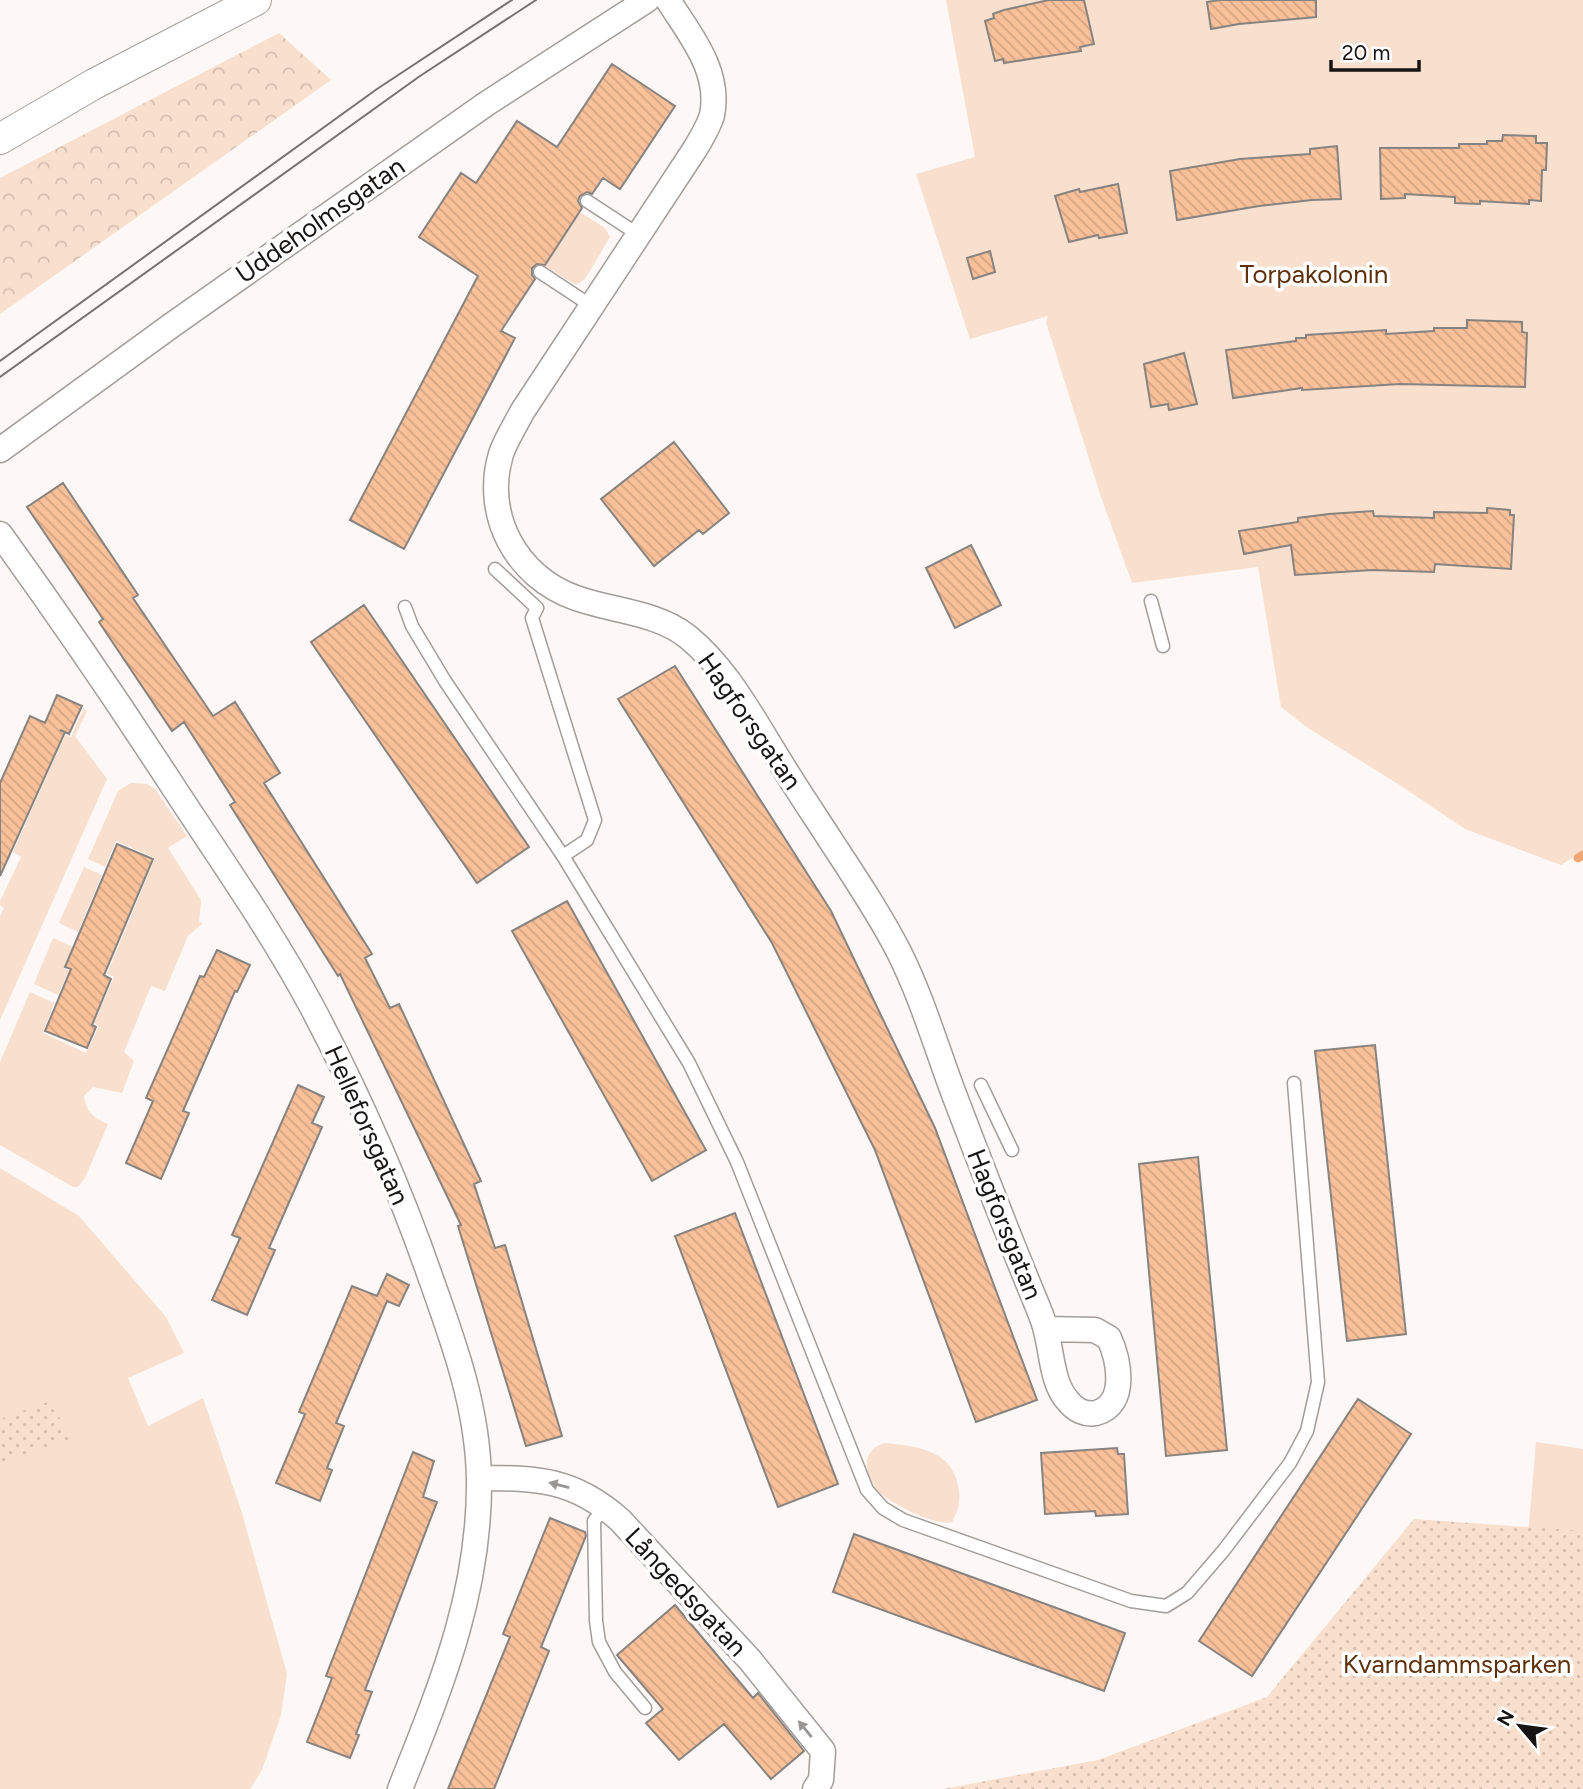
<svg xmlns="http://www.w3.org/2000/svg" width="1583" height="1789" font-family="Figtree,sans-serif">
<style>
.green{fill:#f8dfce}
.forest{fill:url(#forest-crowns)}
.park{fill:url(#park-dots)}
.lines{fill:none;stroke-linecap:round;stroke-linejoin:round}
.stream{stroke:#eea877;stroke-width:9}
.building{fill:url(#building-back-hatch);stroke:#878380;stroke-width:2}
.service-casing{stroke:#a29d9a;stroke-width:15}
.minor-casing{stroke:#a29d9a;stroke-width:27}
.tertiary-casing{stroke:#a29d9a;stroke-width:32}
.service{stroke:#fff;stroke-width:12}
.minor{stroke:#fff;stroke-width:24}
.tertiary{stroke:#fff;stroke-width:30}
.tram{stroke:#767271;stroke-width:2}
.oneway{fill:#979695}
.labels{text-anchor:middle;stroke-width:7;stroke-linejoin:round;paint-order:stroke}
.street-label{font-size:26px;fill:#171514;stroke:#fff}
.park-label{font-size:26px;fill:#5d300a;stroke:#fff}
</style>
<defs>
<pattern id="forest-crowns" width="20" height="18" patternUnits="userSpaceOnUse" patternTransform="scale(1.75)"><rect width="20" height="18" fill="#f8dfce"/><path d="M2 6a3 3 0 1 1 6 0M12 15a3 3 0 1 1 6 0" fill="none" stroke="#d4beb0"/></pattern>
<pattern id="park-dots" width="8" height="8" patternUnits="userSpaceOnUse" patternTransform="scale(1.75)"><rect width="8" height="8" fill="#f8dfce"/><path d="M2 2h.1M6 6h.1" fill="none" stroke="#d4beb0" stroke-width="1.8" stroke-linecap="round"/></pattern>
<pattern id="building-back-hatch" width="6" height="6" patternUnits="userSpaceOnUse" patternTransform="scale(1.75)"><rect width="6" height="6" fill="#f9c099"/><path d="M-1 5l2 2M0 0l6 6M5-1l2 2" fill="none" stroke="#d5a483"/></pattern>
</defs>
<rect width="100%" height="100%" fill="#fdf8f5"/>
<path class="green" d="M946,0H1583V851L1561,865L1465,829L1398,784L1308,728L1281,707L1258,567L1132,583L1100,494L1046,322L1048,316L970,339L916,174L975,157Z
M580,212L605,228L610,237L585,279L576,285L545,266Z
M84,708L87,711L75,736L107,779L0,1020V916L4,908L0,905V901L21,857L13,852L65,735L71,737Z
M131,783L147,784L155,789L187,836L168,848L201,900L199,922L203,923L188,936L165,991L151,986L124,1052L134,1061L122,1093L93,1087L84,1096C85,1111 95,1119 108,1124L85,1178L78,1187H73L0,1145V1062L30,992L54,1003L43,1033L86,1053L99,1026L94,1023L114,977L107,974L155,858L116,841L105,867L88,859L118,791Z
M84,867L102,875L78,932L59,923Z
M53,938L73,947L64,968L69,970L58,995L34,984Z
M0,1168L79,1216L166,1317L184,1353L128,1378L148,1426L203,1398L242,1513L287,1674L281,1715L262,1770L250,1789H0Z
M1536,1442L1583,1449V1622L1521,1617Z
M885,1443C916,1446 952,1450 958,1486C961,1500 959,1509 952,1522C937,1527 889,1503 878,1491C864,1474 860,1450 885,1443Z"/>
<path class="forest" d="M279,33L331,80L0,314V178Z"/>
<path class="park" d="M48,1402L75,1439L0,1464V1419Z
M1414,1519L1583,1531V1789H943L1098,1760L1267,1697Z"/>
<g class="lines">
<path class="stream" d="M1578,858L1583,855"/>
</g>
<path class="building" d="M1049,0H1084L1094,44L1080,47L1081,51L1004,63L1003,59L995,61L985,21L994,18L993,14L1004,10Z
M1219,0H1316V17L1239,24L1211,29L1207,2Z
M612,64L675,106L620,189L603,178L592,194L587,192L580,196L578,201L582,208L545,265L537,264L532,268V275L535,279L501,331L515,338L404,549L350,520L478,276L419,237L461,173L476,183L517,121L557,147Z
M1503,135L1536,136V143H1547L1546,170H1542L1541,201L1529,200V204L1480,201V204L1455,203V197L1405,194V198L1381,199L1380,148H1459V144H1487V141H1502Z
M1337,146L1341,199L1312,200L1259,206L1177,220L1170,171L1240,159L1310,154V149Z
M1118,184L1127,233L1099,238L1098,235L1069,242L1055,196L1079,189L1080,192Z
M990,251L995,272L973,279L967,258Z
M1467,320L1522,322V332L1527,333L1525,387L1400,384L1302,390V388L1233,398L1226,350L1296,341V338H1306V335L1386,330V334L1434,331V328H1467Z
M1184,353L1197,404L1169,410L1168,404L1151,407L1144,364Z
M674,442L729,513L703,534L699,530L654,566L601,499Z
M63,483L138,595L133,598L213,716L235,702L280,773L264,783L372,954L365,958L390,1008L399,1004L481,1181L474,1184L495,1248L505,1245L562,1436L526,1446L458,1226L461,1225L340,974L338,976L230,805L235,802L184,722L172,731L99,622L103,619L27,507Z
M1487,508L1510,510V515H1514L1511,569L1435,564L1434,572L1372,570L1295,575L1291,545L1244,554L1239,531L1298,522V518L1329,514L1373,511L1374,516L1434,518V512L1487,513Z
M971,545L1001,605L955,628L926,568Z
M364,605L529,847L477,883L311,642Z
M675,666L831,911L935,1128L1037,1400L976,1422L875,1150L772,943L618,699Z
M57,695L82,706L69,734L60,730L65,732L0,876V783L30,716L45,723Z
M117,844L153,859L104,975L111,979L92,1025L96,1027L87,1048L45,1031L71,969L65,967Z
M567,901L706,1150L652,1181L512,931Z
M217,950L250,965L237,992L235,991L183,1111L189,1113L161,1179L126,1163L153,1101L146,1098L200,976L204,977Z
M1375,1045L1406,1334L1347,1341L1315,1051Z
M298,1085L324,1097L312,1123L322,1127L269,1248L275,1250L247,1315L212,1300L240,1238L232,1235Z
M1198,1157L1227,1450L1166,1456L1139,1164Z
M735,1213L838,1484L778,1507L675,1236Z
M387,1274L409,1285L399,1306L387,1301L336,1423L344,1426L327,1468L332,1470L320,1501L276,1483L305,1414L299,1412L352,1286L377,1296Z
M1358,1399L1411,1434L1252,1676L1199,1641Z
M1117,1448L1118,1454H1124L1128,1514L1096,1516L1095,1511L1045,1514L1041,1453Z
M413,1452L434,1461L423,1497L437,1502L365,1690L372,1692L356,1734L359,1735L350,1758L307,1742L332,1678L326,1676Z
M550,1518L585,1532L586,1536L541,1647L549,1651L494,1789H448L510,1637L503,1634Z
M854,1534L1125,1633L1104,1691L833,1592Z
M675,1605L753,1698L758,1693L804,1751L771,1779L724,1724L679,1760L646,1723L663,1709L617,1655Z"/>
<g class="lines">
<defs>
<path id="service" d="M587,201L639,235
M540,272L593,307
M1151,601L1163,646
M405,607L412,626L445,681L563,856L587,840L595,820L532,618L537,608L495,569
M563,856L689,1063L737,1162L867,1490L883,1508L903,1520L1131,1601L1166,1606L1187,1593L1224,1550L1290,1463L1307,1431L1318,1382L1294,1083
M981,1085L1012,1150
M605,1507L594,1521L596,1621L599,1642L615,1672L645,1708"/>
<path id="minor" d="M668,0C690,35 721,71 712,115C709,126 701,139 695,149L522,412C515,426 506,439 501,454C483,515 516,577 576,598C612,611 657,612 688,637C728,670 752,717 779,760C796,788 815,816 833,844C856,879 880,915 899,952C921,996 935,1043 952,1089C979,1160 1006,1230 1035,1300C1039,1310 1044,1321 1046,1331C1052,1353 1052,1384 1068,1401C1075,1410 1085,1415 1096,1413C1128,1405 1119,1360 1109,1338L1095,1330L1046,1329
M0,450L172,325L486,104L647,0
M0,534C60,617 118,702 174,788C221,860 272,932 312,1007C358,1094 398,1184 430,1276C454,1343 478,1408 479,1480C480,1593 441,1686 400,1789
M479,1478C538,1478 574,1479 620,1520L750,1660L823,1751L821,1780L815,1789"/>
<path id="tertiary" d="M0,139L94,84L256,0"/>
</defs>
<use href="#service" class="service-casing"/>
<use href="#minor" class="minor-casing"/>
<use href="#tertiary" class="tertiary-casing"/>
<use href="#service" class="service"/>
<use href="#minor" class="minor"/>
<use href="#tertiary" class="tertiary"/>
<path class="tram" d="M0,361L377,89L512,0
M0,377L420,76L536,0"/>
</g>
<defs><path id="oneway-solid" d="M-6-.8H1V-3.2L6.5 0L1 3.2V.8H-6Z" transform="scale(1.75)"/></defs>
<g class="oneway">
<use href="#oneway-solid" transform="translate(559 1485) rotate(-166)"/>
<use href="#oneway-solid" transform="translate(805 1729) rotate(-129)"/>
</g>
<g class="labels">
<g class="street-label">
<text transform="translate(320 220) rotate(-35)" y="9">Uddeholmsgatan</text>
<text transform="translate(750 721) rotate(55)" y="9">Hagforsgatan</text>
<text transform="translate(367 1125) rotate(66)" y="9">Helleforsgatan</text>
<text transform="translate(1005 1224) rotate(68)" y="9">Hagforsgatan</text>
<text transform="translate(686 1592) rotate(47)" y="9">Långedsgatan</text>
</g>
<g class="park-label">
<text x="1314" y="283">Torpakolonin</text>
<text x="1457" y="1673">Kvarndammsparken</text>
</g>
</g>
<g transform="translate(1520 1726) rotate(299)" stroke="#ffffff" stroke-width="5" paint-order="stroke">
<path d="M0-5L12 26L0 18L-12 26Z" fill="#171514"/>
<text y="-10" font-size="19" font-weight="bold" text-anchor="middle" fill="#171514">N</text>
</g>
<path d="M1331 60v10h88v-10" fill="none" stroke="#171514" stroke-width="3.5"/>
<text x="1342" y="60" font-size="21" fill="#171514" stroke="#ffffff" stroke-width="5" paint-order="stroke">20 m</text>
</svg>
